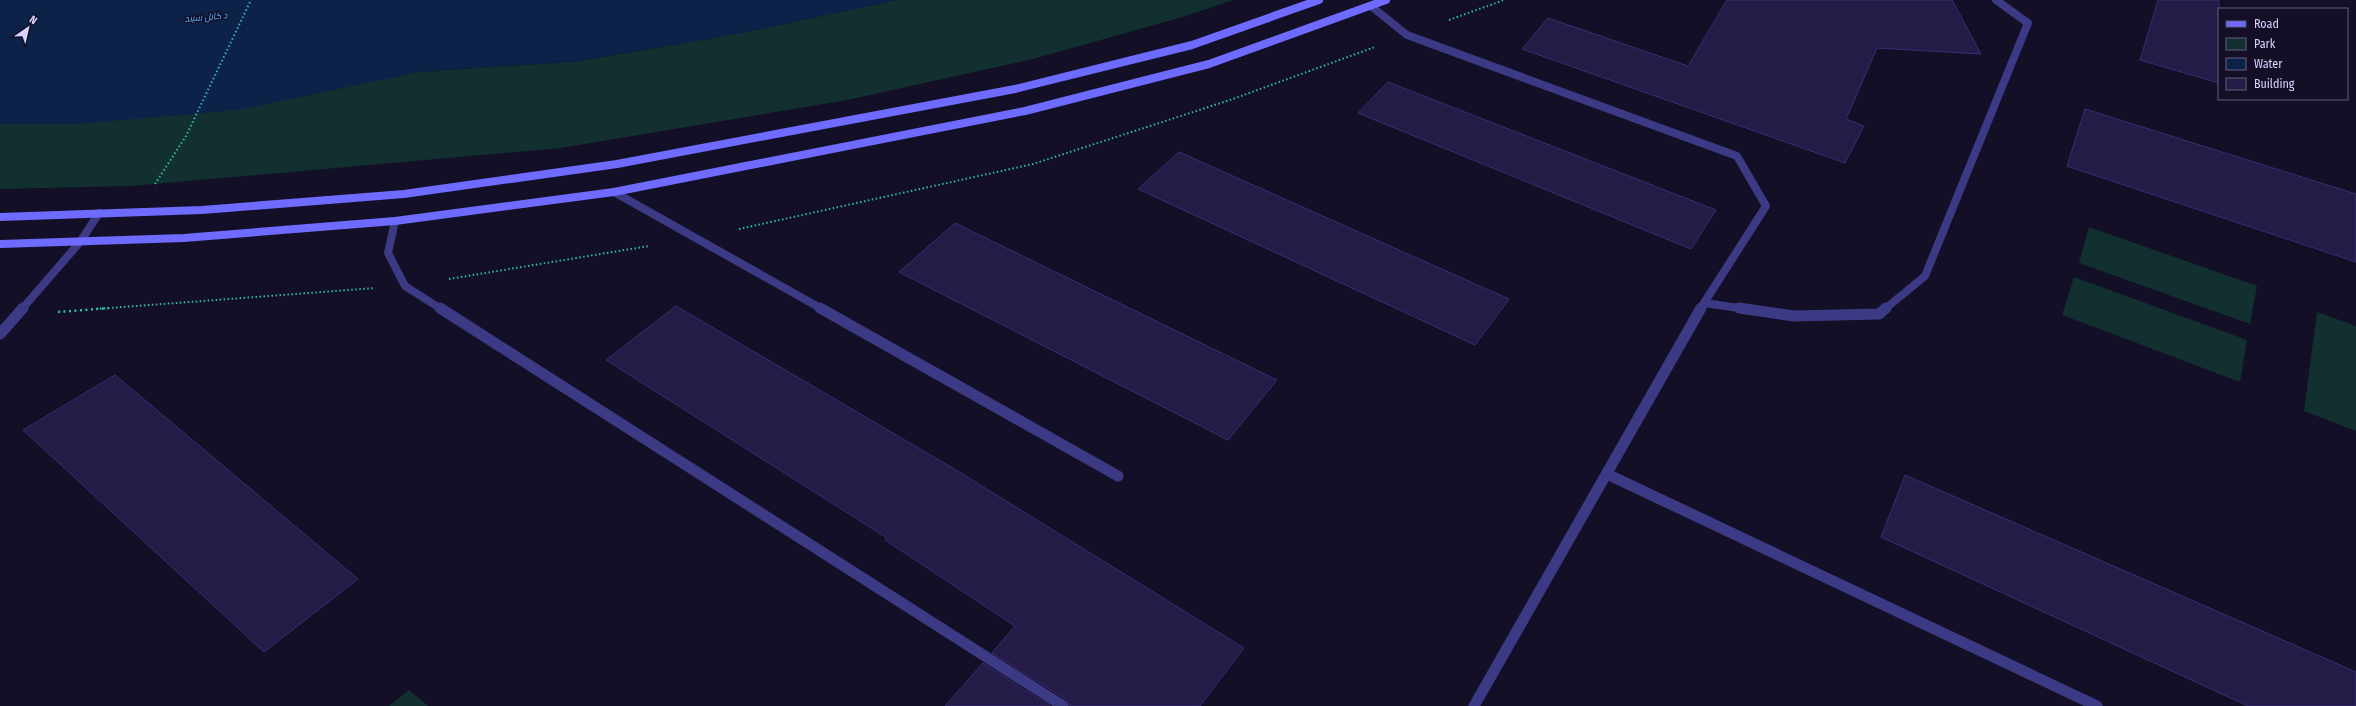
<svg xmlns="http://www.w3.org/2000/svg" width="2356" height="706" font-family="'Fira Sans Condensed',Cairo,sans-serif">
<style>
.green{fill:#12302f}
.water{fill:#0c2248}
.building{fill:#241b47;stroke:#3b2d73}
.lines{fill:none;stroke-linecap:round;stroke-linejoin:round}
.path-far1{stroke:#2fb8b0;stroke-width:2;stroke-dasharray:1.5 2.5;stroke-linecap:butt}
.path{stroke:#2fb8b0;stroke-width:2.5;stroke-dasharray:2 3.5;stroke-linecap:butt}
.lane-far1{stroke:#3d3a85;stroke-width:8}
.lane{stroke:#3d3a85;stroke-width:11}
.street-far1{stroke:#3d3a85;stroke-width:8}
.street{stroke:#3d3a85;stroke-width:11}
.secondary{stroke:#6f6bff;stroke-width:8}
.labels{text-anchor:middle;stroke-width:3;stroke-linejoin:round;paint-order:stroke}
.far-water-label{font-size:9px;font-style:italic;fill:#62b6ff;stroke:#130f26}
</style>
<rect width="100%" height="100%" fill="#130f26"/>
<path class="green" d="M897,0H1233L1186,16L1033,59L847,100L561,148L131,186L0,189V124H76L420,72L579,61L741,33Z
M2089,227L2257,286L2250,324L2079,263Z
M2074,277L2247,340L2240,382L2062,315Z
M2317,312L2356,326V431L2304,411Z
M409,690L428,706H389Z"/>
<path class="water" d="M0,0H897L741,33L579,61L420,72L237,110L76,124H0Z"/>
<path class="building" d="M1727,0H1952L1981,54L1877,48L1846,119L1864,126L1845,163L1522,49L1548,18L1688,66Z
M2158,0H2219V83L2140,60Z
M1388,82L1716,210L1691,249L1358,113Z
M2085,109L2356,194V262L2067,166Z
M1179,152L1509,299L1475,345L1138,189Z
M955,223L1277,380L1228,440L899,272Z
M676,306L956,470L1244,648L1200,706H1070L1067,700L992,653L1015,626L885,540L887,538L606,360Z
M115,375L358,579L264,652L23,430Z
M1905,475L2356,672V706H2248L1881,537Z
M983,663L1050,706H945Z"/>
<g class="lines">
<path class="path-far1" d="M1449,20L1504,0
M155,184L186,136L251,0
M739,229L1033,164L1233,99L1375,47
M449,279L649,246
M96,309L375,288"/>
<path class="path" d="M58,312L109,308"/>
<path class="lane-far1" d="M1371,6L1407,35L1737,156L1766,206L1704,303
M395,221L388,253L405,286L441,309"/>
<path class="lane" d="M440,308L1063,706
M1607,474L2097,706"/>
<path class="street-far1" d="M614,192L822,309
M22,309L80,242L99,213
M1701,309L1704,303L1746,309
M1885,309L1925,276L2028,23L1996,0"/>
<path class="street" d="M820,308L1118,476
M1739,308L1794,316L1879,314L1886,308
M0,334L23,308
M1474,706L1701,308"/>
<path class="secondary" d="M0,217L202,210L404,194L617,164L1015,89L1192,45L1319,0
M0,244L184,238L395,221L614,192L1025,111L1209,64L1386,0"/>
</g>
<g class="labels">
<g class="far-water-label">
<text transform="translate(206 17) rotate(-5)" y="3">د کابل سيند</text>
</g>
</g>
<rect x="2218" y="8" width="130" height="92" fill="#130f26" stroke="#625e7d"/>
<rect x="2226" y="21" width="20" height="6" fill="#6f6bff" stroke="#625e7d"/>
<text x="2254" y="28" font-size="12" fill="#d9d4ff">Road</text>
<rect x="2226" y="38" width="20" height="12" fill="#12302f" stroke="#625e7d"/>
<text x="2254" y="48" font-size="12" fill="#d9d4ff">Park</text>
<rect x="2226" y="58" width="20" height="12" fill="#0c2248" stroke="#625e7d"/>
<text x="2254" y="68" font-size="12" fill="#d9d4ff">Water</text>
<rect x="2226" y="78" width="20" height="12" fill="#241b47" stroke="#625e7d"/>
<text x="2254" y="88" font-size="12" fill="#d9d4ff">Building</text>
<g transform="translate(28 28) rotate(34)" stroke="#130f26" stroke-width="3" paint-order="stroke">
<path d="M0-3L7 15L0 10L-7 15Z" fill="#d9d4ff"/>
<text y="-6" font-size="11" font-weight="bold" text-anchor="middle" fill="#d9d4ff">N</text>
</g>
</svg>
